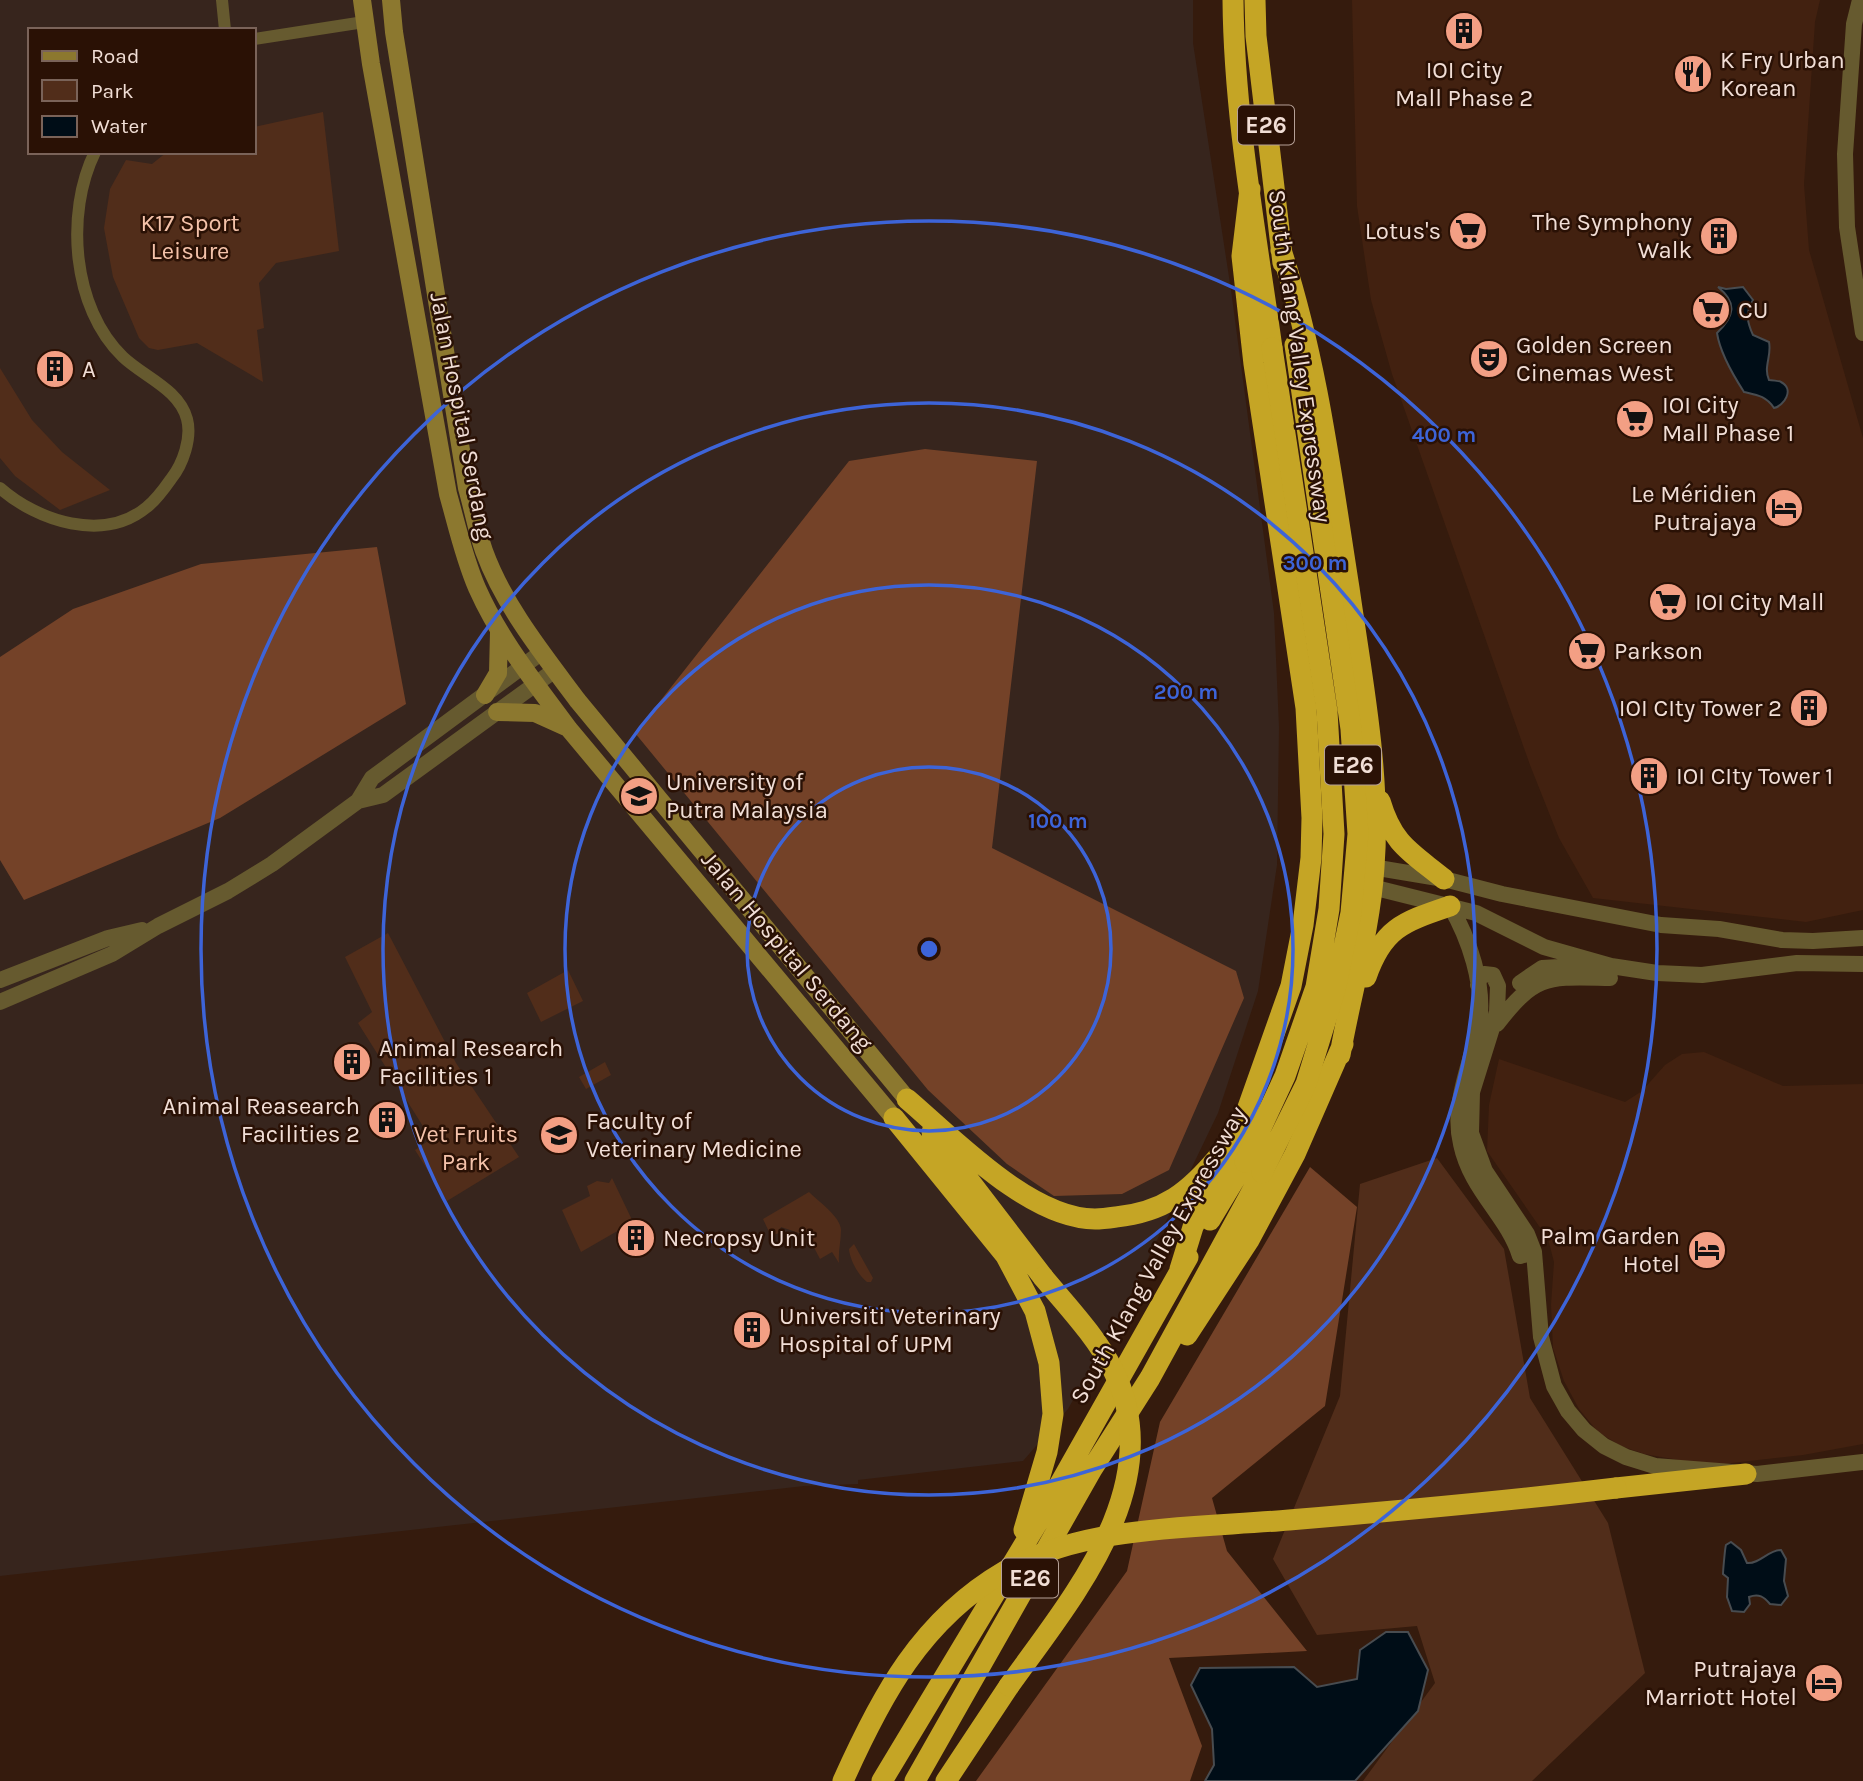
<svg xmlns="http://www.w3.org/2000/svg" width="1863" height="1781" font-family="Karla,sans-serif">
<style>
.built{fill:#422110}
.education{fill:#37251d;fill-rule:evenodd}
.green{fill:#512d1a}
.forest{fill:#744228}
.water{fill:#000d17;stroke:#484c50;stroke-width:2}
.lines{fill:none;stroke-linecap:round;stroke-linejoin:round}
.minor{stroke:#665a2f;stroke-width:12}
.tertiary{stroke:#665a2f;stroke-width:16}
.secondary{stroke:#8c782f;stroke-width:18}
.motorway{stroke:#c5a525;stroke-width:21}
.motorway-bridge{stroke:#c5a525;stroke-width:21}
.ring{fill:none;stroke:#3d64d8;stroke-width:3.5}
.labels{text-anchor:middle;stroke-width:5;stroke-linejoin:round;paint-order:stroke}
.shield{fill:#2a1105;stroke:#b5a097;stroke-width:2}
.shield-label{font-size:23px;font-weight:bold;fill:#f1ded6}
.poi-label{font-size:24px;fill:#f1ded6;stroke:#2a1105;text-anchor:start}
.park-label{font-size:24px;fill:#f4c2aa;stroke:#2a1105}
.street-label{font-size:24px;fill:#f1ded6;stroke:#2a1105}
.centre{fill:#3d64d8;stroke:#2a1105;stroke-width:3.5}
.ring-label{font-size:21px;text-anchor:middle;font-weight:bold;fill:#3d64d8;stroke:#2a1105;stroke-width:5;stroke-linejoin:round;paint-order:stroke}
</style>
<rect width="100%" height="100%" fill="#351b0d"/>
<path class="built" d="M1352,0H1820L1815,22L1804,184L1809,250L1863,438V910L1806,922L1593,898L1559,838L1530,765L1392,374L1371,300L1357,206Z
M1704,1052L1783,1086L1863,1084V1444L1803,1455L1723,1464L1690,1462L1644,1454L1621,1446L1598,1432L1579,1409L1564,1381L1553,1348L1551,1305L1554,1262L1548,1239L1487,1151L1489,1105L1499,1059L1625,1102L1642,1091L1665,1065L1682,1054Z"/>
<path class="education" d="M0,0H1193V43L1231,290L1274,613L1279,727L1277,865L1258,991L1218,1113L1121,1315L1068,1409L1023,1461L858,1480V1484L804,1486L0,1576ZM30,30H254V152H30Z"/>
<path class="green" d="M323,112L339,251L276,263L259,283L264,328L257,330L263,382L197,343L158,350L149,348L139,338L113,277L104,228L110,189L126,160L152,164L167,152H254V127Z
M0,368L32,420L62,452L110,490L60,510L15,476L0,458Z
M388,933L456,1063L519,1157L447,1201L415,1150L431,1139L358,1023L372,1012L345,957Z
M568,970L583,1001L541,1022L527,993Z
M605,1062L611,1075L586,1089L579,1077Z
M1437,1158L1504,1249L1530,1398L1608,1523L1645,1673L1532,1781H1363L1435,1683L1417,1626L1317,1635L1273,1559L1340,1396L1360,1184Z
M612,1178L633,1222L581,1252L562,1210L590,1196L587,1186L597,1181L609,1183Z
M809,1192C818,1201 841,1217 841,1230C841,1241 838,1252 839,1263L832,1252L820,1259L808,1236L781,1227L779,1233L771,1236L763,1219Z
M854,1244L873,1278L871,1282H867C858,1275 850,1260 849,1249Z"/>
<path class="forest" d="M925,449L1037,461L992,848L1236,971L1244,998L1169,1170L1122,1194L1054,1196L1007,1164L928,1090L635,733L849,461Z
M377,547L406,704L220,818L24,900L0,860V657L73,609L201,564Z
M1310,1167L1357,1207L1325,1406L1212,1498L1227,1551L1307,1651L1169,1658L1202,1746L1190,1781H976L1127,1571L1160,1422Z"/>
<path class="water" d="M1718,287L1726,289L1743,287L1753,300C1745,313 1747,322 1753,335L1769,342C1772,356 1763,367 1769,380C1770,380 1780,381 1781,382C1795,389 1784,406 1774,408C1766,396 1757,395 1744,392C1733,375 1720,353 1717,333C1734,317 1738,303 1718,287Z
M1731,1542L1741,1550L1747,1563C1760,1564 1768,1550 1781,1550L1786,1559L1784,1581L1788,1596L1781,1605L1770,1604C1764,1597 1759,1593 1749,1597L1750,1604L1744,1612L1732,1611L1727,1597L1728,1578L1723,1574C1723,1572 1725,1547 1726,1545Z
M1386,1632H1408L1428,1670L1418,1711L1355,1781H1205L1214,1765L1212,1729L1191,1685L1200,1668L1294,1667L1317,1687L1357,1679L1360,1650Z"/>
<g class="lines">
<path class="minor" d="M222,0L225,30
M254,39L364,22
M0,488C37,521 104,543 147,507C156,500 164,489 171,479C183,464 192,438 187,419C179,389 144,377 123,357C72,308 65,213 95,152"/>
<path class="tertiary" d="M1860,0L1854,24L1845,154L1847,227L1863,333
M358,801L372,778L542,652
M1366,866L1444,879L1502,894L1661,925L1719,929L1782,940L1813,941L1863,938
M1364,885L1476,913L1544,947L1611,966L1657,973L1702,975L1797,963L1863,964
M1450,906C1469,938 1485,985 1479,1023C1472,1064 1451,1102 1461,1144C1471,1191 1507,1215 1520,1256L1534,1252
M0,980L108,938L142,930
M1520,983L1542,968L1594,965
M1478,985L1480,977L1484,974L1493,975L1498,986L1497,1012L1472,1092L1471,1133L1485,1171L1527,1234L1534,1252L1541,1337L1554,1386L1568,1411L1584,1430L1604,1446L1626,1457L1655,1466L1757,1474L1863,1462
M0,1002L112,954L158,926L228,891L272,864L358,801L383,795L555,670
M1497,1024C1536,973 1548,977 1610,978"/>
<path class="secondary" d="M362,0L371,64L448,494C457,526 464,558 477,588C500,640 536,684 569,729L894,1118
M391,0L394,32L467,488C473,509 477,531 484,551C504,606 543,654 578,701L907,1099
M485,695L498,673L499,632
M497,712L535,713L566,727"/>
<path class="motorway" d="M1233,0C1234,116 1256,233 1272,348
M1255,0L1256,36L1283,263
M1281,250C1317,360 1331,474 1349,588C1362,680 1381,774 1374,867C1370,930 1351,992 1340,1055
M1380,801C1393,845 1411,852 1444,879
M1366,977C1383,928 1403,922 1450,906
M907,1099C954,1139 1030,1219 1095,1219C1102,1219 1109,1218 1116,1217C1164,1212 1189,1192 1219,1156
M894,1118L1006,1256L1035,1311L1049,1363L1053,1414L1047,1452L1024,1530
M932,1132L1043,1277
M1210,1220L1245,1162
M1180,1269L1193,1227L1240,1130L1291,986L1303,925L1311,858L1312,818L1306,708L1254,364L1242,256L1250,189
M1187,1335L1249,1240L1295,1154L1343,1044
M1616,1488L1746,1474
M882,1781L1048,1505L1188,1257
M915,1781L1092,1469L1150,1378L1262,1173
M946,1781L1009,1686"/>
<path class="motorway-bridge" d="M1245,1162L1285,1076L1316,987L1329,909L1334,834L1327,711L1272,348
M1262,1173L1306,1084L1335,990L1351,913L1358,834L1351,729L1295,345
M1009,1686C1071,1599 1171,1484 1113,1370C1096,1336 1067,1306 1043,1277
M843,1781C881,1696 921,1620 1005,1571C1085,1524 1199,1528 1289,1520C1398,1511 1507,1501 1616,1488"/>
</g>
<g class="ring">
<circle cx="929" cy="949" r="182"/>
<circle cx="929" cy="949" r="364"/>
<circle cx="929" cy="949" r="546"/>
<circle cx="929" cy="949" r="728"/>
</g>
<defs>
<symbol id="building-disc" viewBox="-11 -11 22 22"><circle r="9.5" fill="#f39f84" stroke="#2a1105"/><path d="M-4-6H4V6H1V3H-1V6H-4ZM-2.5-4.3h1.7v1.8h-1.7ZM.8-4.3h1.7v1.8H.8ZM-2.5-1h1.7V.8h-1.7ZM.8-1h1.7V.8H.8Z" fill="#111"/></symbol>
<symbol id="restaurant-disc" viewBox="-11 -11 22 22"><circle r="9.5" fill="#f39f84" stroke="#2a1105"/><path d="M-5-6h1v4h1v-4h1v4h1v-4h1v5L-1.5 .5V6h-2V.5L-5-1ZM5-6V6H3V1.5H1.5Q1.5-4 5-6Z" fill="#111"/></symbol>
<symbol id="supermarket-disc" viewBox="-11 -11 22 22"><circle r="9.5" fill="#f39f84" stroke="#2a1105"/><path d="M-6-5.5h2.5l.6 2H6L4.5 2H-2.5L-4.4-4H-6ZM-1.5 3.2a1.3 1.3 0 1 0 .1 0ZM3 3.2a1.3 1.3 0 1 0 .1 0Z" fill="#111"/></symbol>
<symbol id="theatre-disc" viewBox="-11 -11 22 22"><circle r="9.5" fill="#f39f84" stroke="#2a1105"/><path d="M-5-5.5Q0-4 5-5.5V0Q5 5 0 6Q-5 5-5 0ZM-3.3-2.5H-1v1.5H-3.3ZM1-2.5H3.3v1.5H1ZM-2.8 1Q0 5.5 2.8 1Z" fill="#111"/></symbol>
<symbol id="hotel-disc" viewBox="-11 -11 22 22"><circle r="9.5" fill="#f39f84" stroke="#2a1105"/><path d="M-6-4.5h1.5V1H6V5H4.5V3h-9V5H-6ZM-4 0a1.8 1.8 0 1 1 3.6 0ZM.5 0V-2.5h3Q6-2.5 6 0Z" fill="#111"/></symbol>
<symbol id="university-disc" viewBox="-11 -11 22 22"><circle r="9.5" fill="#f39f84" stroke="#2a1105"/><path d="M0-5L7-2L0 1L-7-2ZM-4 1L0 2.5L4 1V4Q0 6-4 4Z" fill="#111"/></symbol>
</defs>
<g fill-rule="evenodd">
<use href="#building-disc" x="1442" y="9" width="44" height="44"/>
<use href="#restaurant-disc" x="1671" y="52" width="44" height="44"/>
<use href="#supermarket-disc" x="1446" y="209" width="44" height="44"/>
<use href="#building-disc" x="1697" y="214" width="44" height="44"/>
<use href="#supermarket-disc" x="1689" y="288" width="44" height="44"/>
<use href="#theatre-disc" x="1467" y="337" width="44" height="44"/>
<use href="#building-disc" x="33" y="347" width="44" height="44"/>
<use href="#supermarket-disc" x="1613" y="397" width="44" height="44"/>
<use href="#hotel-disc" x="1762" y="486" width="44" height="44"/>
<use href="#supermarket-disc" x="1646" y="580" width="44" height="44"/>
<use href="#supermarket-disc" x="1565" y="629" width="44" height="44"/>
<use href="#building-disc" x="1787" y="686" width="44" height="44"/>
<use href="#building-disc" x="1627" y="754" width="44" height="44"/>
<use href="#university-disc" x="617" y="774" width="44" height="44"/>
<use href="#building-disc" x="330" y="1040" width="44" height="44"/>
<use href="#building-disc" x="365" y="1098" width="44" height="44"/>
<use href="#university-disc" x="537" y="1113" width="44" height="44"/>
<use href="#building-disc" x="614" y="1216" width="44" height="44"/>
<use href="#hotel-disc" x="1685" y="1228" width="44" height="44"/>
<use href="#building-disc" x="730" y="1308" width="44" height="44"/>
<use href="#hotel-disc" x="1802" y="1661" width="44" height="44"/>
</g>
<g class="labels">
<g class="shield">
<rect x="1238" y="105.5" width="56" height="39" rx="5"/>
<rect x="1325" y="745.5" width="56" height="39" rx="5"/>
<rect x="1002" y="1558.5" width="56" height="39" rx="5"/>
</g>
<g class="shield-label">
<text x="1266" y="133">E26</text>
<text x="1353" y="773">E26</text>
<text x="1030" y="1586">E26</text>
</g>
<g class="poi-label">
<text x="1720" y="68">K Fry Urban<tspan x="1720" dy="28">Korean</tspan></text>
<text x="1464" y="78" text-anchor="middle">IOI City<tspan x="1464" dy="28">Mall Phase 2</tspan></text>
<text x="1692" y="230" text-anchor="end">The Symphony<tspan x="1692" dy="28">Walk</tspan></text>
<text x="1441" y="239" text-anchor="end">Lotus's</text>
<text x="1738" y="318">CU</text>
<text x="1516" y="353">Golden Screen<tspan x="1516" dy="28">Cinemas West</tspan></text>
<text x="82" y="377">A</text>
<text x="1662" y="413">IOI City<tspan x="1662" dy="28">Mall Phase 1</tspan></text>
<text x="1757" y="502" text-anchor="end">Le Méridien<tspan x="1757" dy="28">Putrajaya</tspan></text>
<text x="1695" y="610">IOI City Mall</text>
<text x="1614" y="659">Parkson</text>
<text x="1782" y="716" text-anchor="end">IOI CIty Tower 2</text>
<text x="1676" y="784">IOI CIty Tower 1</text>
<text x="666" y="790">University of<tspan x="666" dy="28">Putra Malaysia</tspan></text>
<text x="379" y="1056">Animal Research<tspan x="379" dy="28">Facilities 1</tspan></text>
<text x="360" y="1114" text-anchor="end">Animal Reasearch<tspan x="360" dy="28">Facilities 2</tspan></text>
<text x="586" y="1129">Faculty of<tspan x="586" dy="28">Veterinary Medicine</tspan></text>
<text x="1680" y="1244" text-anchor="end">Palm Garden<tspan x="1680" dy="28">Hotel</tspan></text>
<text x="663" y="1246">Necropsy Unit</text>
<text x="779" y="1324">Universiti Veterinary<tspan x="779" dy="28">Hospital of UPM</tspan></text>
<text x="1797" y="1677" text-anchor="end">Putrajaya<tspan x="1797" dy="28">Marriott Hotel</tspan></text>
</g>
<g class="park-label">
<text x="190" y="231">K17 Sport<tspan x="190" dy="28">Leisure</tspan></text>
<text x="466" y="1142">Vet Fruits<tspan x="466" dy="28">Park</tspan></text>
</g>
<g class="street-label">
<text transform="translate(1300 356) rotate(82)" y="8">South Klang Valley Expressway</text>
<text transform="translate(462 416) rotate(79)" y="8">Jalan Hospital Serdang</text>
<text transform="translate(787 951) rotate(50)" y="8">Jalan Hospital Serdang</text>
<text transform="translate(1158 1255) rotate(-61)" y="8">South Klang Valley Expressway</text>
</g>
</g>
<circle cx="929" cy="949" r="10" class="centre"/>
<g class="ring-label">
<text x="1444" y="442">400 m</text>
<text x="1315" y="570">300 m</text>
<text x="1186" y="699">200 m</text>
<text x="1058" y="828">100 m</text>
</g>
<rect x="28" y="28" width="228" height="126" fill="#2a1105" stroke="#7a6359" stroke-width="2"/>
<rect x="42" y="51" width="35" height="10" fill="#8c782f" stroke="#7a6359" stroke-width="2"/>
<text x="91" y="63" font-size="21" fill="#f1ded6">Road</text>
<rect x="42" y="80" width="35" height="21" fill="#512d1a" stroke="#7a6359" stroke-width="2"/>
<text x="91" y="98" font-size="21" fill="#f1ded6">Park</text>
<rect x="42" y="116" width="35" height="21" fill="#000d17" stroke="#7a6359" stroke-width="2"/>
<text x="91" y="133" font-size="21" fill="#f1ded6">Water</text>
</svg>
